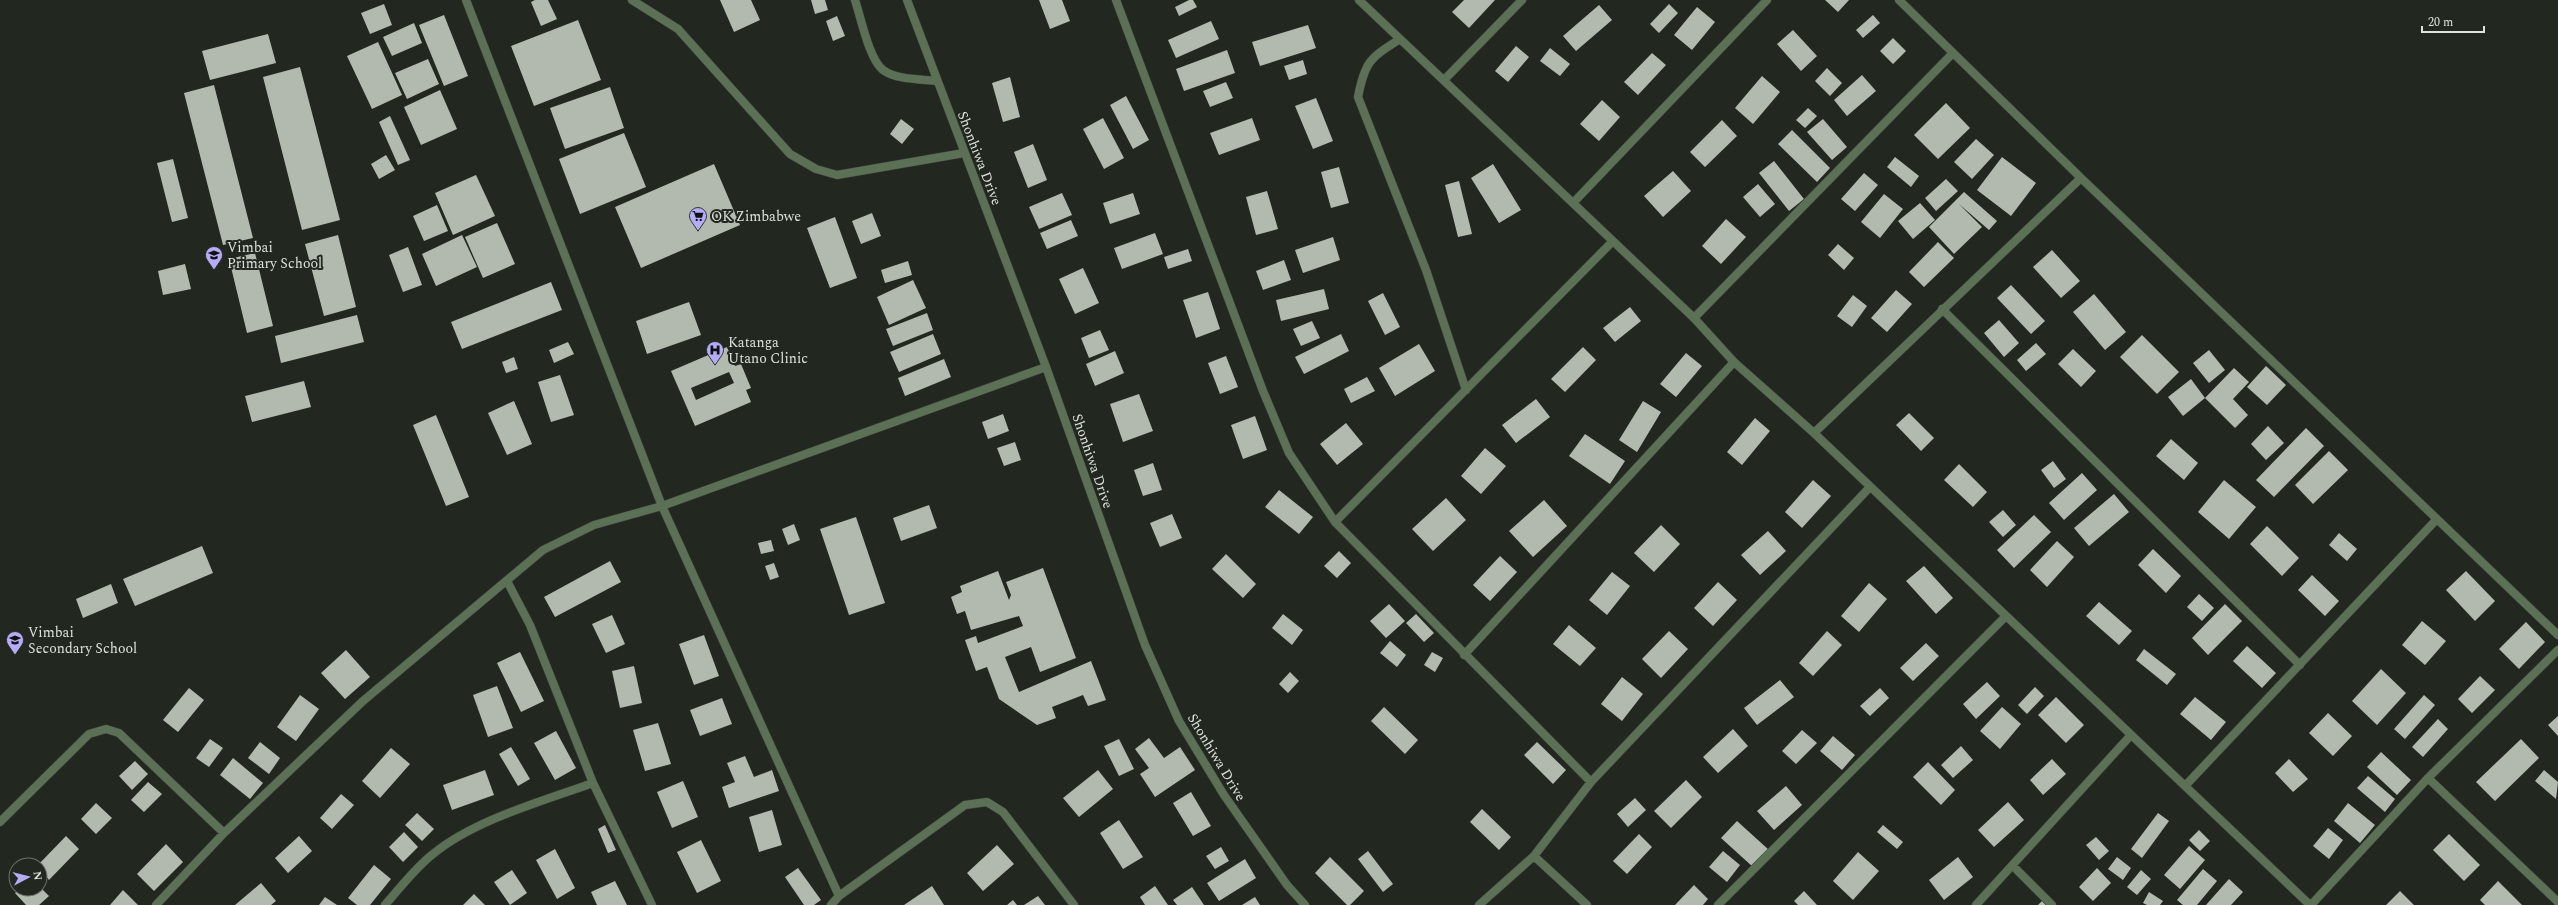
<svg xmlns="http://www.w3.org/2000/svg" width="2558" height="905" font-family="Spectral,serif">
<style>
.building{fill:#b2bab0;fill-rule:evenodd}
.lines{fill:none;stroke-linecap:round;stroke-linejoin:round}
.service-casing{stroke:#40463e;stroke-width:9}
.minor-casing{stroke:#40463e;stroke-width:9}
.tertiary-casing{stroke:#40463e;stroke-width:9}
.service{stroke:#5c7056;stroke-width:8}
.minor{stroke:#5c7056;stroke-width:8}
.tertiary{stroke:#5c7056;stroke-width:8}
.labels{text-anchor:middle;stroke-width:4;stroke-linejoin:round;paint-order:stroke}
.street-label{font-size:14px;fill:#dee2dd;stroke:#222820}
.poi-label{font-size:14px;fill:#dee2dd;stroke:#222820;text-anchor:start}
</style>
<rect width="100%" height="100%" fill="#222820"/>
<path class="building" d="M535,0H548L557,19L541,26L531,2Z
M720,0H751L760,20L734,32Z
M811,0H825L828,10L815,14Z
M1039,0H1062L1070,21L1050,29Z
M1189,0H1193L1197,7L1179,16L1175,7Z
M1464,0H1495L1469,28L1452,12Z
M1825,0H1849L1838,12Z
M384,4L392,25L370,34L361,13Z
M1669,4L1678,13L1659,33L1650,24Z
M1599,5L1612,20L1576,51L1563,36Z
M1697,7L1715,22L1692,50L1674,35Z
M444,15L468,76L444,86L419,25Z
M1873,15L1880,23L1863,38L1856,30Z
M837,16L845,36L833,41L826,21Z
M578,20L601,80L534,106L511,46Z
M1211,21L1219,39L1176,58L1168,40Z
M414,23L422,43L392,56L383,37Z
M1308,25L1316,48L1260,66L1252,42Z
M1793,30L1817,56L1801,71L1777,44Z
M268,34L276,63L210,80L202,51Z
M1893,38L1906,51L1893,64L1880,51Z
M378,42L402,95L372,109L347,56Z
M1516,46L1529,57L1508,82L1495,71Z
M1550,48L1570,64L1560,76L1540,61Z
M1227,50L1235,73L1184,91L1176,69Z
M1652,53L1666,65L1638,95L1624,82Z
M428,59L439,84L407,99L395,73Z
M1303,60L1307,74L1289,80L1284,66Z
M300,67L340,220L302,230L263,77Z
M1827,68L1842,83L1830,96L1815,81Z
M1862,75L1876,91L1847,116L1834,100Z
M1762,76L1780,92L1753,124L1735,108Z
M1010,77L1020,117L1003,122L992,83Z
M1226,82L1233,98L1210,107L1203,91Z
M214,85L253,238L223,245L184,93Z
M610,87L624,128L565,149L550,108Z
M440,90L457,129L421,145L404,107Z
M1126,96L1149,140L1133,149L1110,105Z
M1316,98L1333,141L1313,149L1295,106Z
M1602,100L1620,117L1599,141L1580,124Z
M1946,103L1970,128L1938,159L1914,135Z
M1808,108L1817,116L1805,128L1796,120Z
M390,116L410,160L398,165L379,122Z
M1103,118L1124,158L1104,169L1083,129Z
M1252,118L1260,140L1219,155L1210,133Z
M901,119L914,129L902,144L890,134Z
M1823,119L1847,147L1832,160L1807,132Z
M1722,120L1737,136L1705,167L1690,152Z
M1792,130L1830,168L1817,182L1778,144Z
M624,133L646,187L580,214L559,159Z
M1976,139L1994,155L1972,179L1954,162Z
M1033,144L1047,180L1028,188L1014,152Z
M386,155L395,170L379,179L371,164Z
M1895,157L1919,176L1911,187L1887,167Z
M2002,157L2036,183L2011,216L1977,190Z
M173,159L188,218L172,222L157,163Z
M1774,161L1804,199L1789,211L1759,173Z
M714,164L740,225L641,268L615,207Z
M1493,164L1521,210L1499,223L1471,178Z
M1339,167L1349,203L1331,208L1321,172Z
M1673,171L1691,191L1663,217L1644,196Z
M1864,173L1878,185L1855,211L1841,199Z
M476,175L495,216L453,235L435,193Z
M1946,179L1958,191L1936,211L1925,198Z
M1459,181L1472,234L1458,237L1445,185Z
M1758,184L1775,204L1760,217L1743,197Z
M1267,191L1278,229L1256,235L1246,197Z
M1964,192L1997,221L1989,230L1959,204L1982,227L1954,254L1929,227Z
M1062,193L1072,215L1039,229L1029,207Z
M1133,193L1140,214L1110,224L1103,203Z
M1884,194L1903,209L1880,238L1861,222Z
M1920,203L1935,220L1913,239L1898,221Z
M437,205L448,231L424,241L413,216Z
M872,213L881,236L861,244L852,221Z
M835,217L857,278L830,288L807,228Z
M1726,219L1746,237L1721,264L1702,246Z
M1071,220L1078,236L1047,249L1040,233Z
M497,223L515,264L483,278L465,237Z
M1155,233L1163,254L1122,269L1114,248Z
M338,235L356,307L324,316L305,244Z
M462,235L477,267L436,286L422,254Z
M1333,237L1340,260L1303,273L1295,250Z
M1938,242L1954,258L1924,287L1909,272Z
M1838,244L1854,258L1844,270L1828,255Z
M408,247L422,285L403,292L389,255Z
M1188,249L1192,261L1168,269L1164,257Z
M2052,250L2080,281L2061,298L2033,267Z
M255,253L273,326L247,333L229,259Z
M1284,260L1291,280L1263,290L1256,271Z
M908,261L912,275L885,283L881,270Z
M185,264L191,289L163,295L158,271Z
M1083,268L1099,303L1075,314L1059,279Z
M913,280L926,308L889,325L877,297Z
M551,282L562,310L462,349L451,322Z
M2011,285L2045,321L2031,334L1997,298Z
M1324,289L1329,309L1281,321L1276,300Z
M1896,290L1912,304L1887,332L1871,318Z
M1208,292L1220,329L1196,338L1183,300Z
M1383,293L1400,327L1385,335L1368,301Z
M2094,294L2126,332L2105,350L2073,312Z
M1853,295L1867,306L1852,327L1837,316Z
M689,302L701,335L647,354L636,321Z
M1630,307L1641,321L1615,342L1603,328Z
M927,313L933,330L893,346L886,329Z
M357,315L364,342L281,363L275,336Z
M1999,320L2019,343L2004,357L1984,333Z
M1312,321L1320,338L1301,346L1293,329Z
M1100,330L1109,350L1089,358L1081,338Z
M933,334L941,354L899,372L890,352Z
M1341,334L1349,351L1304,374L1295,357Z
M2142,335L2179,372L2157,394L2120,357Z
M568,342L574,354L554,363L549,350Z
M2036,343L2046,354L2026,371L2017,360Z
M1419,344L1435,371L1395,396L1379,368Z
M727,347L735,366L741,364L751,388L746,390L751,402L695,426L671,371ZM729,372L734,383L696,400L691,388Z
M1583,347L1596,360L1565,392L1551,379Z
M2073,349L2096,371L2081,387L2058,364Z
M2209,350L2225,370L2209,383L2193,363Z
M1115,351L1124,373L1095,386L1086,364Z
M1686,353L1702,366L1676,397L1660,384Z
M1226,356L1238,387L1220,394L1208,363Z
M514,357L518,369L506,373L502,362Z
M944,359L951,377L905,396L898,378Z
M2266,366L2286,385L2267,405L2247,387Z
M2234,368L2249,382L2233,399L2248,415L2235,428L2205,398Z
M560,375L574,415L551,422L538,382Z
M1367,377L1375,391L1351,403L1344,389Z
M2191,379L2205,398L2183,416L2168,397Z
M304,381L311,407L252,422L245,396Z
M1139,394L1153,431L1123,442L1110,404Z
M1536,399L1550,417L1516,443L1502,425Z
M514,401L532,444L507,455L488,413Z
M1643,401L1661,412L1637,452L1619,440Z
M1909,413L1934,438L1921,451L1896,425Z
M1003,414L1009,431L988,439L982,422Z
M436,415L469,497L446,506L413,425Z
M1255,416L1267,450L1243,459L1231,425Z
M1755,418L1770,431L1742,465L1727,452Z
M1346,423L1363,444L1337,465L1320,444Z
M2268,426L2284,443L2266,460L2251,444Z
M2306,428L2324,446L2274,497L2256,480Z
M1585,434L1625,461L1610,484L1569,456Z
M2171,439L2198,463L2184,480L2156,456Z
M1015,442L1021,460L1004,466L997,448Z
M1485,448L1506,466L1481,494L1461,476Z
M2329,451L2348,470L2313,504L2295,485Z
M2053,461L2066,479L2054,488L2041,470Z
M1153,463L1162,490L1143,496L1134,470Z
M1959,464L1987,492L1973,507L1944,480Z
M2082,473L2097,490L2064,520L2049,503Z
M1813,480L1831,496L1802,528L1785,512Z
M2224,480L2256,507L2229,539L2198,512Z
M1279,490L1313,517L1299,534L1265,507Z
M2114,494L2129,512L2089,546L2074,528Z
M1446,498L1466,520L1433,551L1412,529Z
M1544,500L1567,526L1533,557L1509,531Z
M929,505L937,528L901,541L893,518Z
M2003,510L2016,525L2003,537L1989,522Z
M1172,514L1182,538L1160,547L1150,523Z
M2034,515L2051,532L2014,568L1997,550Z
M856,517L885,603L849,615L820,529Z
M794,524L800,540L788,545L782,529Z
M1661,525L1680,544L1654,572L1634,553Z
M2267,526L2299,558L2282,576L2250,544Z
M1768,531L1786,551L1760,575L1741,555Z
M2339,533L2357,549L2347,561L2329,545Z
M771,540L774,551L761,554L758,543Z
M2057,541L2074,557L2047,587L2030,570Z
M202,546L213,573L135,606L123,579Z
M2153,549L2181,576L2166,593L2138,565Z
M1339,551L1351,563L1337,578L1324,566Z
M1226,554L1256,584L1243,598L1212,569Z
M1500,556L1517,572L1490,601L1473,585Z
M610,561L621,582L555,617L544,597Z
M774,563L779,577L770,580L765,566Z
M1924,566L1953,598L1936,614L1906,581Z
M1043,568L1076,658L1040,672L1031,647L1005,657L1019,692L1091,661L1106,700L1088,706L1083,695L1052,707L1056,718L1037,725L999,699L987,667L976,671L965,640L976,636L978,643L1023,626L1019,616L971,630L965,611L957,614L951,597L962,592L960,586L998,571L1009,600L1011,595L1006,582Z
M2466,571L2495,601L2475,621L2446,590Z
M1612,572L1630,586L1607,615L1589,600Z
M2312,575L2339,601L2325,616L2298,590Z
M1718,582L1737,600L1713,626L1694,608Z
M1869,583L1887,599L1859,632L1841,616Z
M111,584L118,603L83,618L76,599Z
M2199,594L2214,608L2202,621L2187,607Z
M2099,602L2132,631L2119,645L2086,616Z
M1389,604L1405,621L1386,638L1370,621Z
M2225,604L2242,621L2208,655L2192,638Z
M1283,614L1303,630L1292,645L1272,628Z
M1416,614L1434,633L1424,642L1406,623Z
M612,615L625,644L606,653L592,624Z
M2422,621L2446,641L2425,665L2402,645Z
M2526,622L2545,642L2519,669L2499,649Z
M1569,625L1596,648L1580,666L1553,644Z
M1669,631L1688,649L1661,678L1642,659Z
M1827,631L1842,645L1813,676L1799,663Z
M704,635L719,676L694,685L679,644Z
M1390,641L1406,655L1397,667L1380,653Z
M1926,643L1939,656L1913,681L1900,668Z
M2247,646L2276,673L2262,688L2233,661Z
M2144,649L2176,674L2167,685L2136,660Z
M346,650L370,677L345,699L321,673Z
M520,652L544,701L521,712L497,663Z
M1432,652L1443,658L1435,672L1424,665Z
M634,666L642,703L620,708L612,671Z
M2381,669L2406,693L2377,725L2352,701Z
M1290,672L1299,681L1288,693L1279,684Z
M2480,676L2495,690L2472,713L2458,699Z
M1622,677L1643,694L1622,721L1601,704Z
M1780,680L1794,697L1757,725L1744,708Z
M1987,682L2000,696L1976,719L1963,704Z
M497,686L513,728L488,737L473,695Z
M2035,687L2044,696L2027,714L2018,705Z
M189,688L204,700L178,732L163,720Z
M1880,688L1889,698L1870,716L1860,706Z
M300,695L319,709L296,741L277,727Z
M2424,695L2435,705L2405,739L2394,729Z
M2056,697L2084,725L2066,743L2038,715Z
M2195,697L2226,722L2211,740L2180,714Z
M722,698L732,724L700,736L690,710Z
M1384,707L1418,740L1405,754L1371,721Z
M2002,707L2021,724L2000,749L1980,731Z
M2328,713L2352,736L2333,756L2309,733Z
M2558,716V736L2548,725Z
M2438,719L2448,729L2423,757L2412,747Z
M658,723L671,764L645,771L633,730Z
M1733,729L1748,746L1718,773L1703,757Z
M1802,730L1817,743L1796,764L1782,751Z
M556,731L576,768L555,780L534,743Z
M1833,736L1855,755L1842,770L1820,751Z
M1149,738L1164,758L1180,747L1195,770L1155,797L1140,774L1149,768L1135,749Z
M210,739L223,748L209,767L196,758Z
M1119,739L1134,769L1119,776L1104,746Z
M2521,739L2539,758L2495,801L2476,782Z
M260,742L280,758L269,774L248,758Z
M1537,742L1566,770L1553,784L1524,755Z
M1961,746L1973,760L1953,778L1941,765Z
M511,747L530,779L518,786L499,754Z
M391,748L410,764L380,798L362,781Z
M2381,752L2411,780L2397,795L2367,767Z
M745,756L754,777L772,770L779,791L729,808L722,787L735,782L727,763Z
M233,758L263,783L250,799L220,775Z
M2052,759L2066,774L2043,795L2030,780Z
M2289,759L2308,779L2293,792L2275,773Z
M135,761L148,774L132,790L119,776Z
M1928,762L1955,790L1941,805L1913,777Z
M485,770L494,795L452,810L443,785Z
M1098,770L1113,789L1079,817L1063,798Z
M2544,770L2558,782L2556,799L2535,781Z
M2368,776L2395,799L2385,812L2357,788Z
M1686,780L1702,797L1671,828L1654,811Z
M683,781L698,817L672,828L657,792Z
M148,782L162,794L144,812L131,800Z
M1786,786L1802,805L1774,830L1757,811Z
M1191,792L1211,826L1193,836L1173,803Z
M341,794L354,805L332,829L320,818Z
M1635,798L1646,810L1628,827L1617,814Z
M2008,802L2024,820L1994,847L1978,830Z
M96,803L112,818L96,834L81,819Z
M2348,803L2375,825L2360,843L2334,821Z
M1482,809L1511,837L1499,850L1470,822Z
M772,810L782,845L759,852L749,817Z
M417,813L434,829L422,841L405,825Z
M2158,813L2169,821L2142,858L2131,849Z
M1119,820L1143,857L1123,869L1100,833Z
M1737,821L1769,850L1753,867L1721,838Z
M605,825L616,850L608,853L598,829Z
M1883,825L1903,842L1897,849L1877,832Z
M2328,828L2343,840L2329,859L2313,846Z
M2199,830L2210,841L2200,851L2189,840Z
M404,832L418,847L403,862L389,847Z
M1639,834L1652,847L1627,874L1613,861Z
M2449,834L2480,865L2464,881L2433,850Z
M66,836L79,849L49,880L38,865Z
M299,836L312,851L288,873L275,858Z
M2096,837L2109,851L2099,860L2086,845Z
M701,840L721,881L697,893L677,852Z
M166,844L183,862L154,891L137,874Z
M997,845L1014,864L983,891L967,873Z
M2189,846L2205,860L2180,889L2164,875Z
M1221,847L1229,861L1215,869L1206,856Z
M555,849L575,888L557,899L536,860Z
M1368,851L1393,884L1383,892L1358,859Z
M1723,851L1740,865L1727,882L1709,867Z
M1858,852L1879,871L1853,900L1833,881Z
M1330,857L1364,891L1350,905H1347L1315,873Z
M1958,857L1973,877L1944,900L1929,880Z
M2117,857L2131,868L2123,880L2108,869Z
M1245,859L1256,878L1219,901L1207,883Z
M374,865L391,879L370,905H357L348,898Z
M798,868L821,900L814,905H804L785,877Z
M2097,868L2111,883L2093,901L2079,887Z
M2203,869L2217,881L2197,905H2183L2177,900Z
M512,870L527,893L510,905L494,882Z
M2141,870L2151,879L2137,895L2127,887Z
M2229,879L2243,892L2231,905H2206Z
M615,881L627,905H597L591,892Z
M2498,881L2522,905H2485L2480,900Z
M261,883L276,901L271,905H235Z
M1694,885L1708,899L1703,905H1675Z
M932,886L944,905H904Z
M1155,886L1168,905H1145L1140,897Z
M40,887L49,896L39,905H26L15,893L20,889H40Z
M1192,887L1204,905H1177L1173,900Z
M123,890L138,905H110Z
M1804,891L1817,905H1798L1794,901Z
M2400,891L2414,905H2386Z
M2149,892L2163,901L2160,905H2147L2143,903Z
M474,894L485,905H463Z
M1038,896L1045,905H1024Z
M325,897L337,905H319Z
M1255,897L1260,905H1242Z
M1013,900L1017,905H1007Z
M2042,901L2046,905H2038Z"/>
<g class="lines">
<defs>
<path id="service" d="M632,0L678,29L790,154L816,169L837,175L964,153
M855,0C861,18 869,59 883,70C896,80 921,79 937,81"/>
<path id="minor" d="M466,0L662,506L839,896
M1116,0L1263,391L1289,453L1335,522L1591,782
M1359,0L1694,318L1734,362L1814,433L2310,905
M1899,0L2081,178L2558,635
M1400,39C1370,58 1365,61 1358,97L1426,270L1466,390
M1444,80L1522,0
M1573,203L1767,0
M1942,309L2300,665
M1694,318L1953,53
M1814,433L2081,178
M1335,522L1612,242
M507,581L530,625L593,783L652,905
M1464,655L1734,362
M2428,778L2558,902
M2185,786L2436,520
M0,822L89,734L106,729L119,733L224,833
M1534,856L1587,905
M2013,866L2052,905
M156,905L224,833L363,701L543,550L594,525L662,506L1046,367
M385,905C400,888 415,868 433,854C474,820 543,801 593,783
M831,905L839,896L965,805L987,802L1003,812L1074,905
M1479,905L1534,856L1591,782L1870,487
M1718,905L2006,616
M1976,905L2131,735
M2311,905L2428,778L2558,650"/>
<path id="tertiary" d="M907,0L1046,367L1145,645L1179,721L1224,795L1287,885L1305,905"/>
</defs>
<use href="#service" class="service-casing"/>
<use href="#minor" class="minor-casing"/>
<use href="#tertiary" class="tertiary-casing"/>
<use href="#service" class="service"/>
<use href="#minor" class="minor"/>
<use href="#tertiary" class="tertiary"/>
</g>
<defs>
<symbol id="supermarket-pin" viewBox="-11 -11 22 30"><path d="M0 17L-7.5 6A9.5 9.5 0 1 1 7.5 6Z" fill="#b5acf8" stroke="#222820"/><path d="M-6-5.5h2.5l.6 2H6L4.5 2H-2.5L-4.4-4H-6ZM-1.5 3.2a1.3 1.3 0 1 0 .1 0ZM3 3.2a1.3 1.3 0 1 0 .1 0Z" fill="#111"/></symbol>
<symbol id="school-pin" viewBox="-11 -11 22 30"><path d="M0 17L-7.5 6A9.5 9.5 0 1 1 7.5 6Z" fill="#b5acf8" stroke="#222820"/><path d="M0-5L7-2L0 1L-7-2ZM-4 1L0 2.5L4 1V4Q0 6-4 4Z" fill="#111"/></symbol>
<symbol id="hospital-pin" viewBox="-11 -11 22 30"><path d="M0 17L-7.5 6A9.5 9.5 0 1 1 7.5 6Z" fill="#b5acf8" stroke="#222820"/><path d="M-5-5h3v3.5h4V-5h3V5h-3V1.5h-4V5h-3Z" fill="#111"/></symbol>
</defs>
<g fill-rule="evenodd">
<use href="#supermarket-pin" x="688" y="206" width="20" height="27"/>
<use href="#school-pin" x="204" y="245" width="20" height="27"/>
<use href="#hospital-pin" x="705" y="340" width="20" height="27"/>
<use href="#school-pin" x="5" y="630" width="20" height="27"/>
</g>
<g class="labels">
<g class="street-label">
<text transform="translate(980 158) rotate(69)" y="5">Shonhiwa Drive</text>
<text transform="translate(1093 461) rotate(71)" y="5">Shonhiwa Drive</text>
<text transform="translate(1217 757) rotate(59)" y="5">Shonhiwa Drive</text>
</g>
<g class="poi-label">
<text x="711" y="221">OK Zimbabwe</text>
<text x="227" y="252">Vimbai<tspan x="227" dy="16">Primary School</tspan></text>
<text x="728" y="347">Katanga<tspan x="728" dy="16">Utano Clinic</tspan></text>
<text x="28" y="637">Vimbai<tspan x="28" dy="16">Secondary School</tspan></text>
</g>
</g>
<g transform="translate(28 877) rotate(83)"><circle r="19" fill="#222820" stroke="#6d726c"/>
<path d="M0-3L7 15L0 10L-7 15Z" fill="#b5acf8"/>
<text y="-6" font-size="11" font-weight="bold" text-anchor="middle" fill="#dee2dd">N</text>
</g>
<path d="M2422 26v6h62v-6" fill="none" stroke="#dee2dd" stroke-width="2"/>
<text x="2428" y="26" font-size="12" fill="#dee2dd" stroke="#222820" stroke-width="3" paint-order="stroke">20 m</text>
</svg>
